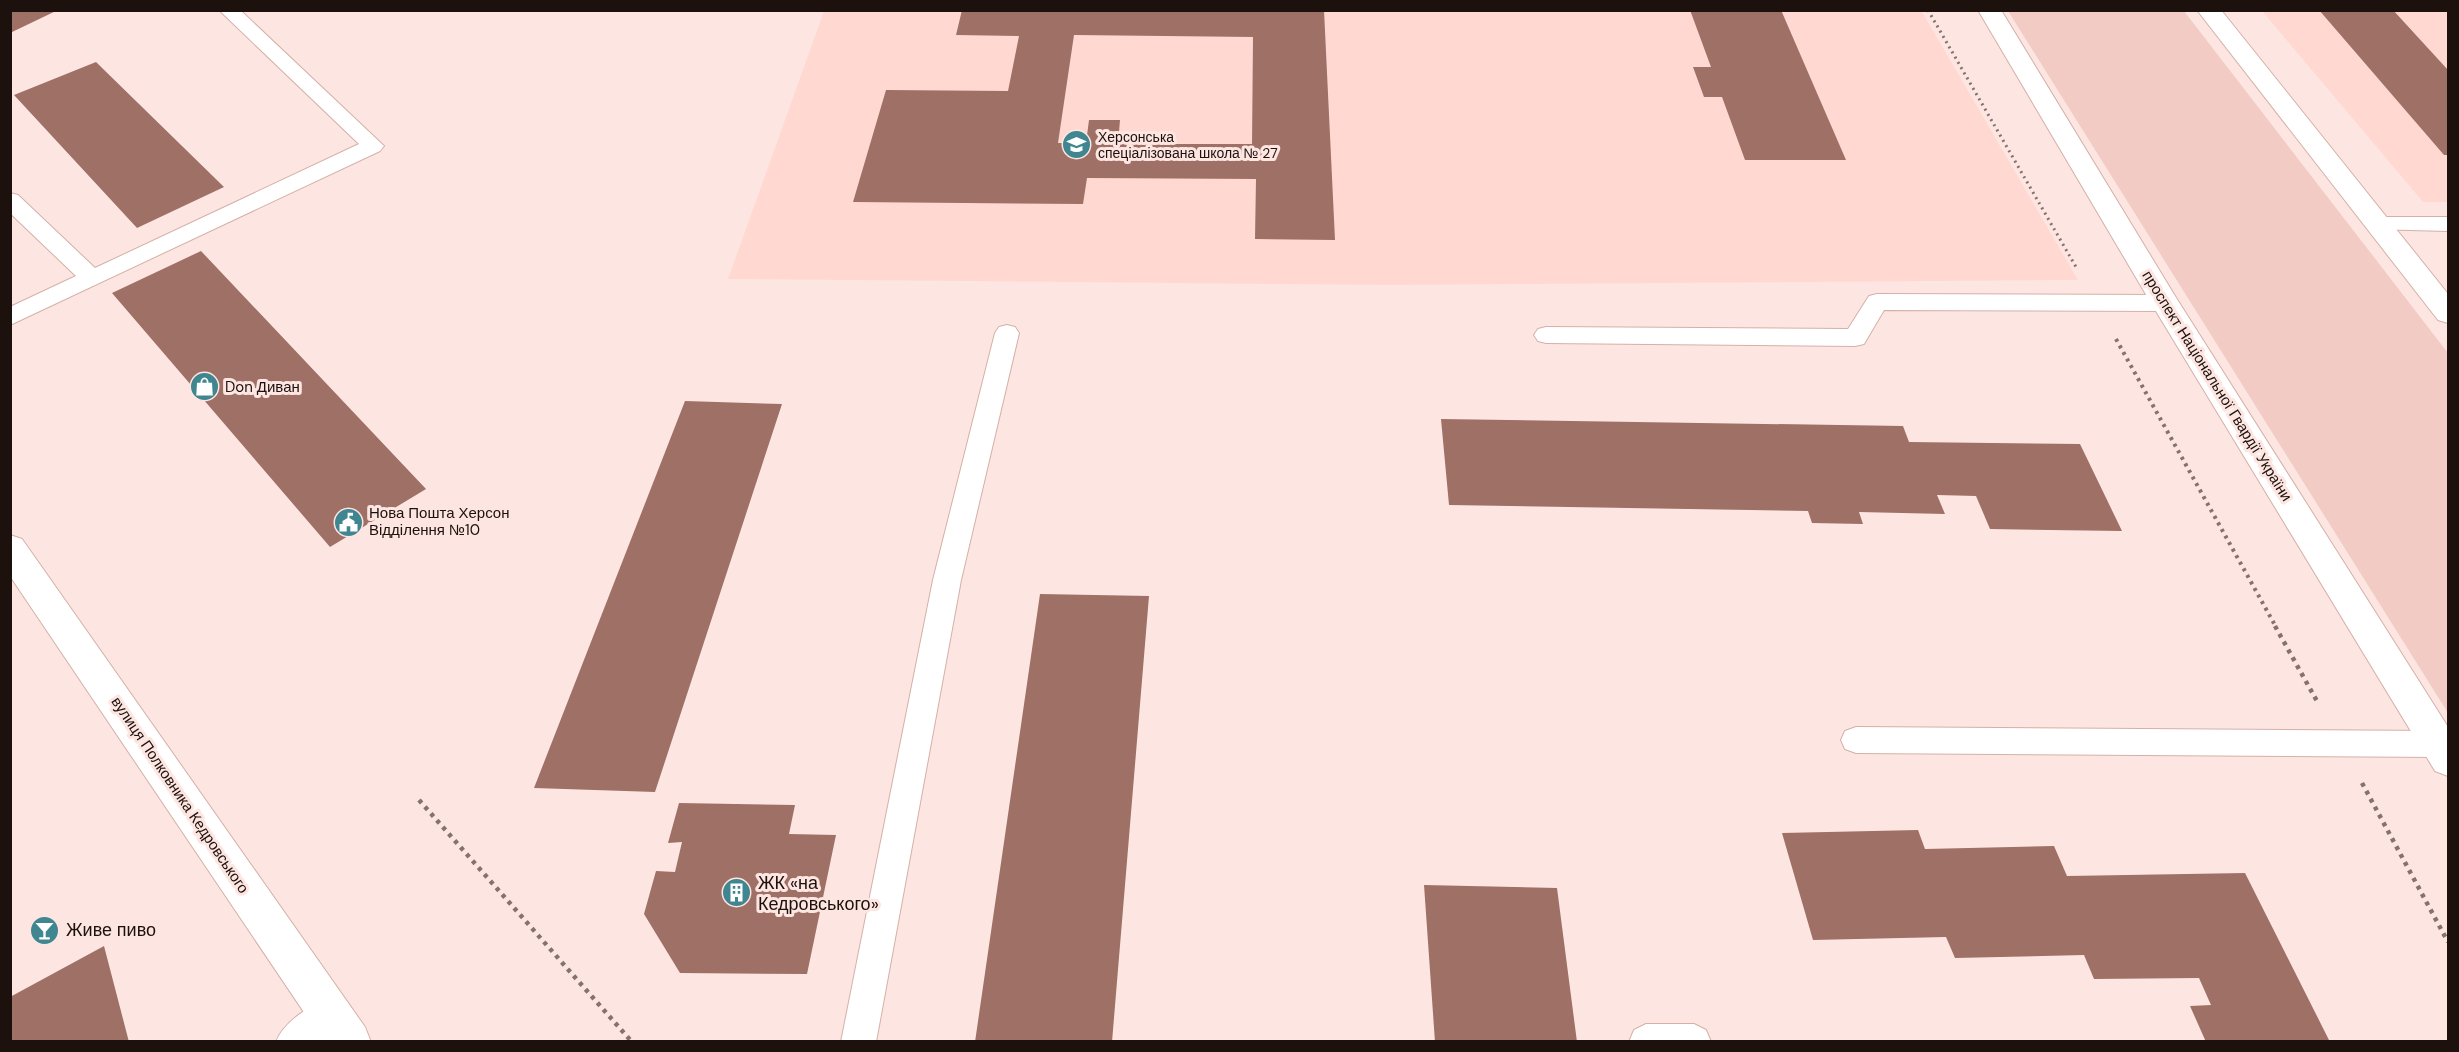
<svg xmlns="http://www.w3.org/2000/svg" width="2459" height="1052" font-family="'DM Sans',sans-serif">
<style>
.built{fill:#ffd9d1}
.green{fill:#f2ccc4}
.building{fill:#9f7066;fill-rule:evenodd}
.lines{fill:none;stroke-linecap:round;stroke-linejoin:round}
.service-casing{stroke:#d4b0a7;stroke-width:2}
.tertiary-casing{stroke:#d4b0a7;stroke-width:2}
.path-far2{stroke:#83726e;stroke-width:3;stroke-dasharray:2 4;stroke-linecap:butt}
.path-far1{stroke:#83726e;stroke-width:4;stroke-dasharray:3 4.5;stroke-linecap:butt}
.path{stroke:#83726e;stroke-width:4.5;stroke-dasharray:4 5;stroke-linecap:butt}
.service{fill:#fff;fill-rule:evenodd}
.tertiary{fill:#fff;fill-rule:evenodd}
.labels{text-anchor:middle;stroke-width:6;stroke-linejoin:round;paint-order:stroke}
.far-poi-label{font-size:14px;fill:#1d110e;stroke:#fde6e1;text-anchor:start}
.street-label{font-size:15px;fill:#1d110e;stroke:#fde6e1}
.poi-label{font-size:15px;fill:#1d110e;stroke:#fde6e1;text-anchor:start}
.near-poi-label{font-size:18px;fill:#1d110e;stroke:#fde6e1;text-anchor:start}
</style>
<rect width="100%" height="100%" fill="#fde6e1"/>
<path class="built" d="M1921,10L2078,280L1392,285L728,279L824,11Z
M2262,11H2448V202H2423Z"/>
<path class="green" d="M2008,11H2184L2448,353V713Z"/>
<path class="building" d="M10,10H58L10,33Z
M962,10H1324L1335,240L1255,239L1256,179L1087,178L1083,204L853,202L886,90L1008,91L1019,36L956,35ZM1074,35L1253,37L1252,144H1118L1120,120H1089L1086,143H1058Z
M1690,10H1781L1846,160H1745L1722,97H1704L1693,67H1711Z
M2319,10H2393L2448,70V155H2444Z
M96,62L224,187L137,228L14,95Z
M201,251L426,489L330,547L112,293Z
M685,401L782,404L655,792L534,788Z
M1441,419L1903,426L1909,442L2080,444L2122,531L1990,529L1976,496L1937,495L1945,514L1859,512L1863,524L1812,523L1808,511L1449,505Z
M1040,594L1149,596L1112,1042H975Z
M679,803L795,805L789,834L836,835L807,974L680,973L644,914L656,871L675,872L682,842L668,843Z
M1918,830L1925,849L2054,846L2067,876L2245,873L2330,1042H2206L2190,1006L2211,1005L2199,978L2094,979L2084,955L1955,958L1946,937L1813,940L1782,833Z
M1424,885L1557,888L1577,1042H1435Z
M104,946L129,1042H10V997Z"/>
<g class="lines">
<defs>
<path id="service" d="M219,10H240L384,146L380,151L10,325V307L76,276L10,213V193L18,195L95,268L359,144Z
M2379,217H2448V231L2371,229L2368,224L2371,219Z
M1877,294L2165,295L2173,297L2177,303L2173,309L2165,311L1884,310L1864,344L1855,346L1546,343L1538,341L1534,335L1538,329L1546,327L1848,329L1869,296Z
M1007,325L1015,327L1019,333L961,580L876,1042H841L933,580L995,333L999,327Z
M1856,727L2439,731L2448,734V754L2439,757L1856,753L1845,749L1841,740L1845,731Z
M331,997L343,1002L348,1014C334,1048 307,1042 276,1042C284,1021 311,1005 331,997Z
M1646,1024H1694L1706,1030L1711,1042H1629L1634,1030Z"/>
<path id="tertiary" d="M1978,10H2001L2175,296L2448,727V776L2435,771L2151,303Z
M2197,10H2221L2448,294V323L2438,320Z
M10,535L22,539L365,1027L371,1042H324L10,576Z"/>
</defs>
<use href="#service" class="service-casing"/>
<use href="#tertiary" class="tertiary-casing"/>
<path class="path-far2" d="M1928,10L2076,267"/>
<path class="path-far1" d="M2116,339L2276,627"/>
<path class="path" d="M2275,626L2318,703
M2362,783L2448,942
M419,800L632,1042"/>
<use href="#service" class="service"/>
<use href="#tertiary" class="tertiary"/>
</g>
<defs>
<symbol id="school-disc" viewBox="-11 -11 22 22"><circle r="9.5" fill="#408691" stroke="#fde6e1"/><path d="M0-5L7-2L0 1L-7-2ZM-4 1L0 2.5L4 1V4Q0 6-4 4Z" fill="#fff"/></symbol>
<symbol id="shop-disc" viewBox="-11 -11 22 22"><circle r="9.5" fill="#408691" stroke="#fde6e1"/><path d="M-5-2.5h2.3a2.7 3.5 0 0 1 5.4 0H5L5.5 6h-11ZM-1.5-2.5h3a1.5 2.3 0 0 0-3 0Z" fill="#fff"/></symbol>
<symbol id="civic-disc" viewBox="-11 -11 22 22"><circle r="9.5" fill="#408691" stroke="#fde6e1"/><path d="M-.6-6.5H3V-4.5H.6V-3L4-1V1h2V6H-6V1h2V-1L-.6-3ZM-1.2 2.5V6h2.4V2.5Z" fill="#fff"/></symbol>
<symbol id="building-disc" viewBox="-11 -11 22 22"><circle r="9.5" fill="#408691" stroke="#fde6e1"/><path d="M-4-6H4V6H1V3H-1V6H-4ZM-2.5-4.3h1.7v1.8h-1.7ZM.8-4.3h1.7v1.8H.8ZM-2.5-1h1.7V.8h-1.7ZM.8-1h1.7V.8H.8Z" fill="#fff"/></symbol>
<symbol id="bar-disc" viewBox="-11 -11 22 22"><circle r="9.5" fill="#408691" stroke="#fde6e1"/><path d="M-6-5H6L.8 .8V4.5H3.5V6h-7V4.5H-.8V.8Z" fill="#fff"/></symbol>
</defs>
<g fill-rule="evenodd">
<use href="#school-disc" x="1060" y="128" width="33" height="33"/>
<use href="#shop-disc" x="188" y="370" width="33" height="33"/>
<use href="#civic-disc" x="332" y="506" width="33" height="33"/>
<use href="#building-disc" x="720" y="876" width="33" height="33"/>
<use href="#bar-disc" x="28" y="914" width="33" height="33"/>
</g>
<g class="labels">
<g class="far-poi-label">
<text x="1098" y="142">Херсонська<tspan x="1098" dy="16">спеціалізована школа № 27</tspan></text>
</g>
<g class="street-label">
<text transform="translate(2217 386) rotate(58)" y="5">проспект Національної Гвардії України</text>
<text transform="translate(180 795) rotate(56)" y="5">вулиця Полковника Кедровського</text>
</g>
<g class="poi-label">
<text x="225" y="392">Don Диван</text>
<text x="369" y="518">Нова Пошта Херсон<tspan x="369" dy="17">Відділення №10</tspan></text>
</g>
<g class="near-poi-label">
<text x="758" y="889">ЖК «на<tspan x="758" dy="21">Кедровського»</tspan></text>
<text x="66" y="936">Живе пиво</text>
</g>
</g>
<rect width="2459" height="1052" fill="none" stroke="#1d110e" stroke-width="24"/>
</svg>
